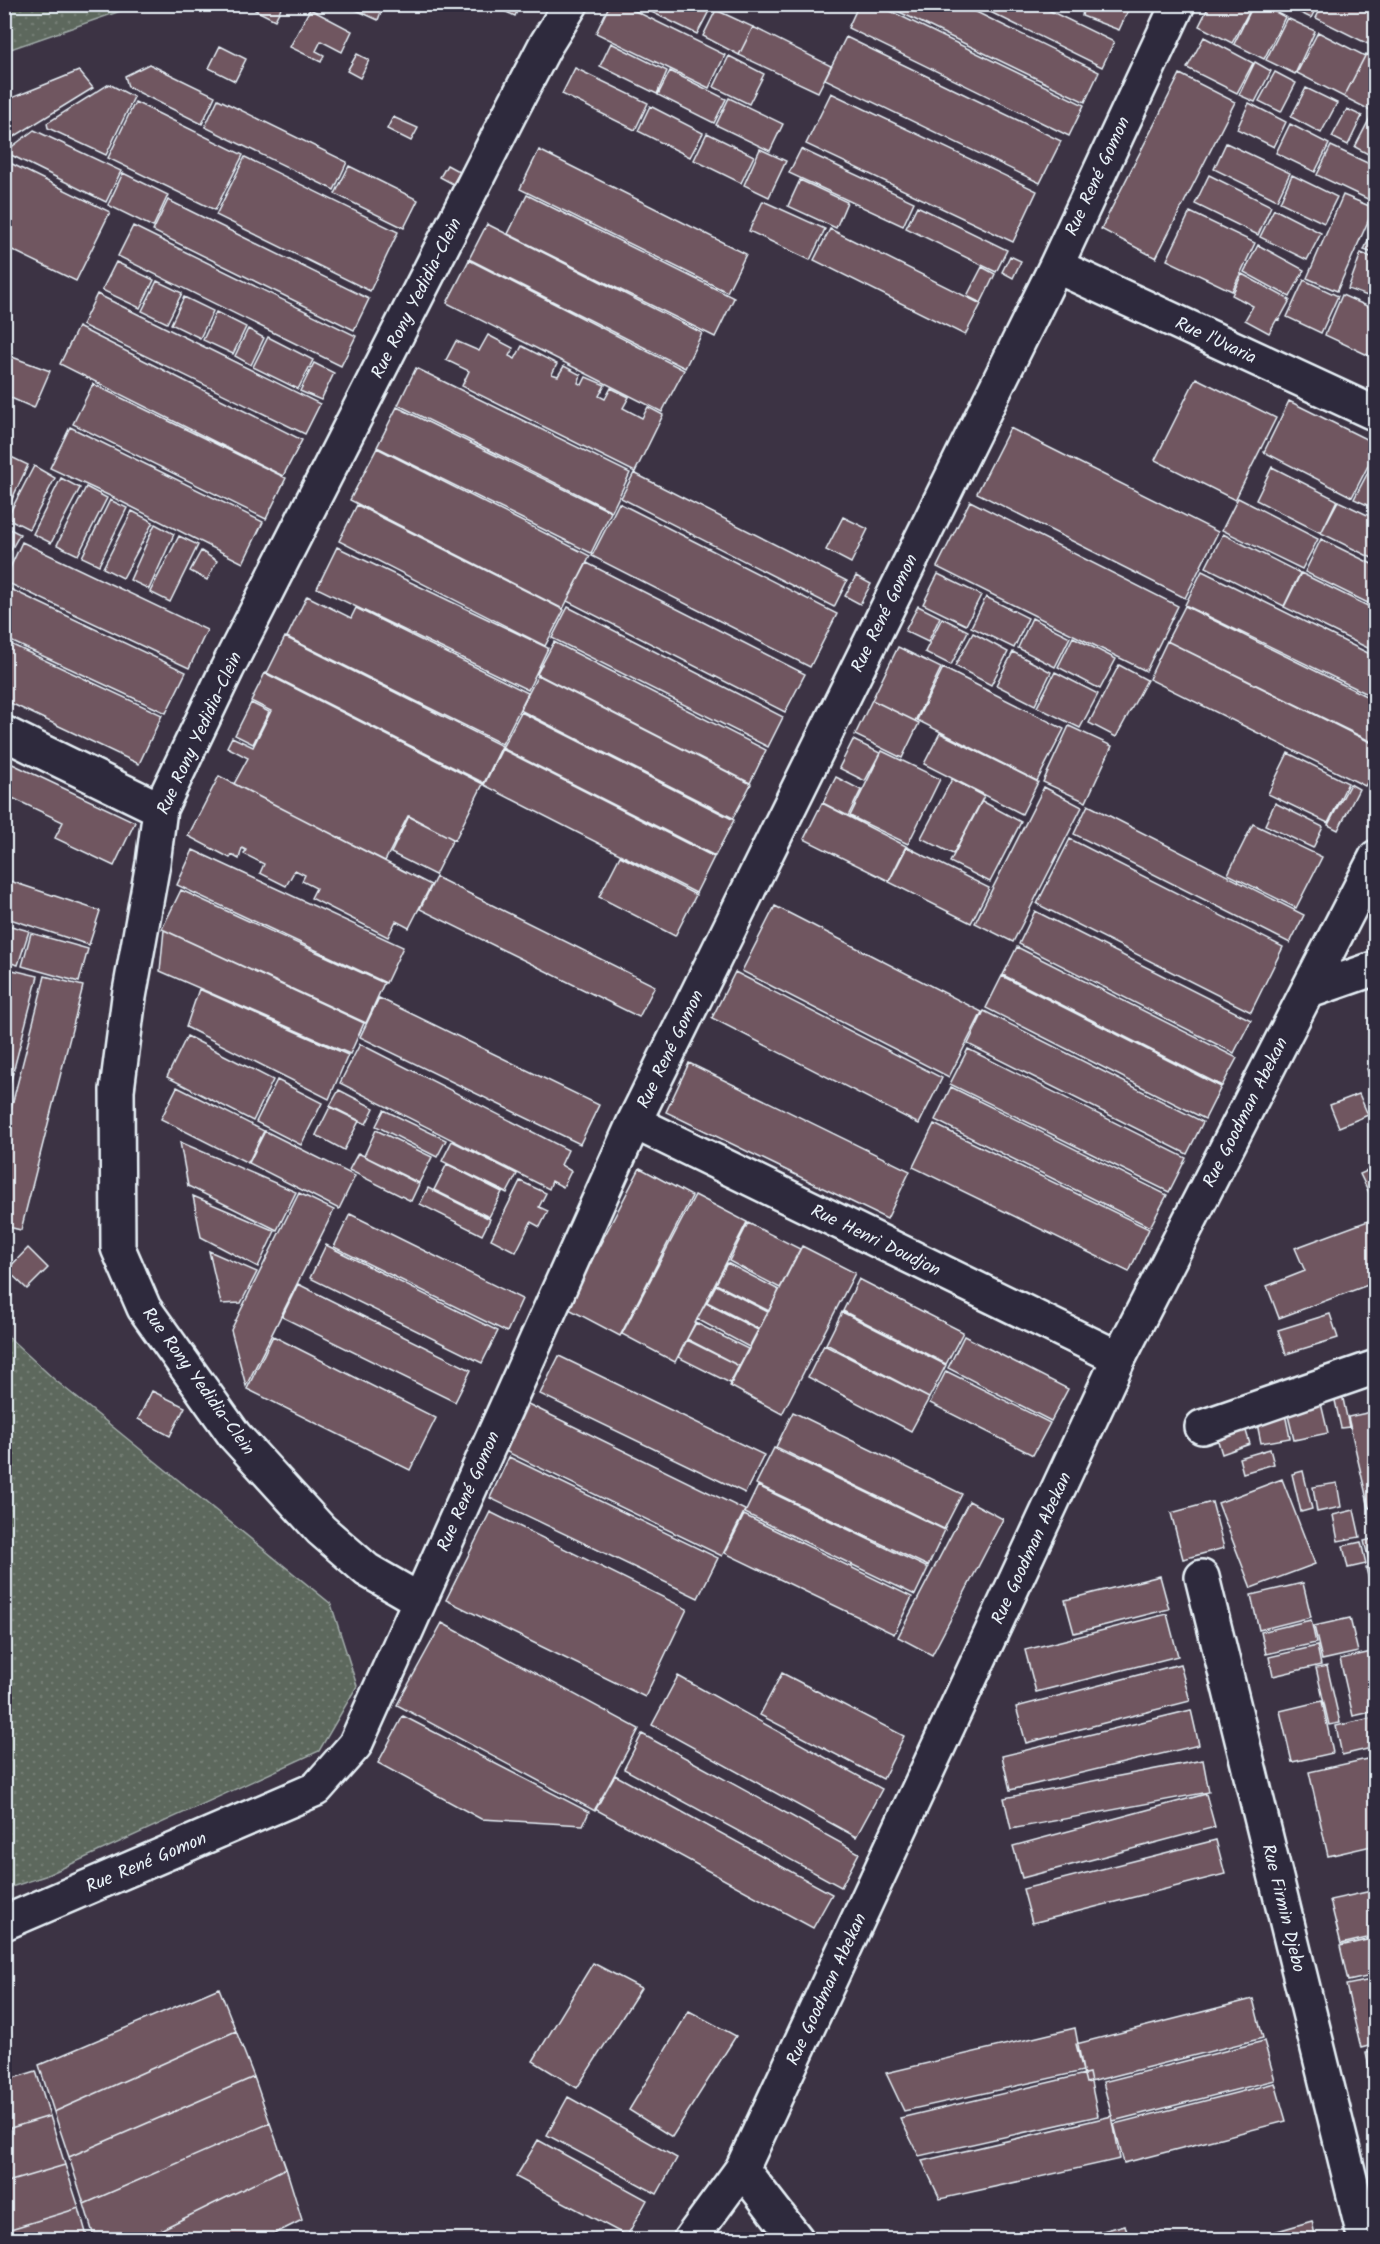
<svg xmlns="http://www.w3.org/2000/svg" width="1380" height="2244" font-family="Kalam,sans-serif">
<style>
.grass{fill:url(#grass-dots);stroke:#a2acaa;stroke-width:1.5}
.building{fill:#6f5761;stroke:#e8f1f8;stroke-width:1.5}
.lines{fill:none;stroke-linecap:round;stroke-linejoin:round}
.minor-casing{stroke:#e8f1f8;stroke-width:38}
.minor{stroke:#2f2a3d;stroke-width:33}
.labels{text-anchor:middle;stroke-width:4.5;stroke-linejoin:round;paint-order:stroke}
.street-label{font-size:18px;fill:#e8f1f8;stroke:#2f2a3d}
</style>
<defs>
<pattern id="grass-dots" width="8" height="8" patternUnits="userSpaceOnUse" patternTransform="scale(1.5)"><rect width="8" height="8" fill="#5d685d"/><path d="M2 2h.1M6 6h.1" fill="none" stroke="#747e75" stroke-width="1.8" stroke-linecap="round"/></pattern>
</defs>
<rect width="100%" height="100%" fill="#3c3344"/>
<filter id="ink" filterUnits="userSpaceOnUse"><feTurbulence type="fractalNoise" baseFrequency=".0167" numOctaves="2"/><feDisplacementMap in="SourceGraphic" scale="12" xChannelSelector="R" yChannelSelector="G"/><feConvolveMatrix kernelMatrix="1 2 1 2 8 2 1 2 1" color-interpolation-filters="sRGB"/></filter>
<g filter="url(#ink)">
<path class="grass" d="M5,4H138V5L5,51Z
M4,1333L55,1380L331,1604L357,1686L319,1751L45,1876L5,1889Z"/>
<path class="building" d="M258,4H283L275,20L255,10Z
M343,4H384L378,20Z
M489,4H520L515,16Z
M610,4H621L725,55L709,88L596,33Z
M635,4H701L710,9L697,34Z
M859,4H876L1084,105L1069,136L848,28Z
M883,4H960L1099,72L1085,102Z
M974,4H1036L1114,42L1102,67Z
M1084,4H1131L1119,30L1082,16Z
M1210,4H1253L1232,43L1199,26Z
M1254,4H1260L1285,17L1264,59L1234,44Z
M1282,4H1318L1311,18Z
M1323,4H1357L1376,14V43L1374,47L1316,18Z
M310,9L352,31L342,52L321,41L316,51L324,55L321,62L290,47Z
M716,10L753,27L739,55L703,36Z
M1287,18L1315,31L1295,74L1266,60Z
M753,27L831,66L818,92L739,55Z
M1318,32L1365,56L1344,97L1297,73Z
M846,37L1061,141L1040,183L825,79Z
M1204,37L1253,63L1237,93L1187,68Z
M611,43L667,71L657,94L600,66Z
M220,46L246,59L235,81L209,68Z
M357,54L369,60L360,78L347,71Z
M1366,54L1376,59V113L1344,97Z
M729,56L764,74L749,104L714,87Z
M1255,62L1271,71L1255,102L1239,95Z
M149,64L215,96L202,124L128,87L125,76Z
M575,68L648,103L635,130L562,94Z
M79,71L93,88L4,143V101Z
M670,71L726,99L714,123L658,95Z
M1275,72L1296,83L1281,112L1259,101Z
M1180,74L1235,102L1156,258L1101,229Z
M109,84L134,97L106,155L48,128L47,123Z
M1306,88L1337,103L1321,133L1291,117Z
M831,93L1037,191L1013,242L806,144Z
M729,98L783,124L770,151L716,125Z
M218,99L347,162L334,190L205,127Z
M135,102L243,155L215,210L108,158Z
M1249,103L1286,122L1274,147L1237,129Z
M650,106L703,133L690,157L638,131Z
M1347,109L1362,116L1348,145L1332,137Z
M393,117L418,128L411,141L387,129Z
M1370,118L1376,120V139L1368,154L1355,147Z
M1290,124L1329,144L1315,172L1276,153Z
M34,130L121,171L106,202L5,152Z
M707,133L754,156L741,183L694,160Z
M1226,143L1290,173L1277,200L1214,169Z
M1331,146L1376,167V203L1317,175Z
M760,149L786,161L769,197L744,185Z
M801,149L914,202L903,226L789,173Z
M539,150L746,254L727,292L520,189Z
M245,157L398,232L370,291L216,215Z
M4,160L110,212L76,281L4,246Z
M447,165L460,172L453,184L440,177Z
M349,166L418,200L404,228L335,194Z
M123,173L168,195L153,227L108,205Z
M1209,175L1271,206L1258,235L1195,204Z
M1292,175L1337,197L1324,223L1280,202Z
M800,180L847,202L836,228L788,206Z
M527,195L734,298L715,337L508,234Z
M1343,195L1374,208L1337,291L1307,278Z
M168,200L369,299L354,330L153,231Z
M763,201L825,229L810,260L749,231Z
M917,206L1007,250L996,272L906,228Z
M1274,209L1321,233L1307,260L1260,237Z
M1190,212L1255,243L1232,291L1167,260Z
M1376,221V254L1364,250Z
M487,224L702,333L685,368L469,259Z
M133,226L356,336L341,366L118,256Z
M830,229L981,304L965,335L814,260Z
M1258,245L1304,270L1290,297L1244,272Z
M1361,253L1376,259V299L1348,289Z
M1010,256L1021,261L1013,278L1002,272Z
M469,260L684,370L662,412L447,303Z
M116,262L154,280L140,308L102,290Z
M982,267L995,274L981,303L967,296Z
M1242,274L1290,300L1279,320L1277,319L1269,333L1245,320L1253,306L1232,295Z
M1304,280L1338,296L1321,333L1287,317Z
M157,281L182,293L167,323L142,311Z
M97,294L320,404L305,434L82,325Z
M1342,295L1376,310L1374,358L1325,335Z
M184,297L213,311L200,338L171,324Z
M216,312L246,327L233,354L203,340Z
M78,327L302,440L283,476L60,364Z
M248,329L264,338L251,365L235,356Z
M488,335L513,348L509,356L515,359L522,346L557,364L552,374L558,376L564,366L581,375L578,383L582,385L586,377L605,385L599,396L605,399L611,388L629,397L623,408L642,418L648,407L663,415L635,472L462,386L469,371L446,360L456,341L479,351Z
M268,337L313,360L298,389L253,367Z
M4,354L50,371L34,408L4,395Z
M314,363L334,373L321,400L300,391Z
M416,368L630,473L612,511L398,405Z
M1196,378L1276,418L1235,500L1155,460Z
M93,384L286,478L266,519L73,424Z
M1289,401L1376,444V450L1352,497L1264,452Z
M397,407L611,512L591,553L377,447Z
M70,427L263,522L243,563L110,496L50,468Z
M1010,428L1218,532L1185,598L977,493Z
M377,448L590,556L563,609L350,500Z
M7,455L28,465L4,516V459Z
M1376,457V509L1354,499Z
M34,466L55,478L29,529L7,518Z
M1272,467L1337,500L1321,533L1256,500Z
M634,473L847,581L834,607L621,498Z
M61,478L80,488L51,543L33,534Z
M86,487L107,498L78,555L57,545Z
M1238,498L1318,539L1302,569L1222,530Z
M110,500L127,508L99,565L82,557Z
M970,501L1178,606L1146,671L937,567Z
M1338,501L1376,519V560L1321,533Z
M619,503L837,614L810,667L592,556Z
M357,505L564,610L545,646L339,541Z
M132,511L153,522L123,578L103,568Z
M843,517L868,529L851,563L826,550Z
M155,524L174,534L149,589L130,580Z
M4,526L20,534L4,562Z
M1223,534L1300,573L1284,606L1206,567Z
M179,536L198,545L170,602L150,592Z
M1321,539L1376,566V607L1305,572Z
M22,542L207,630L189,668L4,581Z
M337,547L548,648L528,690L317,588Z
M201,551L217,561L207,580L190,571Z
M587,563L805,674L785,712L567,601Z
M1202,571L1376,657V698L1185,605Z
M1301,573L1376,610V652L1284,607Z
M938,574L981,595L966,625L923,604Z
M856,576L871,584L860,604L845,596Z
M4,586L186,672L166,713L4,638Z
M307,596L351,618L356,608L528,693L502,744L287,637Z
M986,597L1028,618L1014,648L971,627Z
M918,606L940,617L928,642L905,631Z
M1185,606L1376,701V744L1167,641Z
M568,607L783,717L768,747L552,638Z
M942,618L968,631L951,665L925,652Z
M1032,618L1070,637L1055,667L1018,648Z
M973,633L1008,652L991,685L955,666Z
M285,637L502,746L484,783L267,673Z
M1073,637L1116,659L1100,689L1058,667Z
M4,641L162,715L139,764L4,700Z
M1167,641L1376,745V766L1365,786L1149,679Z
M554,642L766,750L750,783L537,674Z
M898,647L941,668L915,721L872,700Z
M1013,652L1051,672L1035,705L996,685Z
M1119,665L1147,680L1116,737L1089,723Z
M943,668L1064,729L1037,781L917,720Z
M1055,672L1098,694L1080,728L1037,707Z
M265,673L483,784L455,840L408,816L385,861L234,784L248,758L227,747L232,737L253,747L271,711L251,701Z
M538,675L751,784L733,818L520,710Z
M872,700L919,723L902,758L855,735Z
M251,703L269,712L253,744L235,735Z
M521,712L734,820L715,856L502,748Z
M1069,726L1112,746L1086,802L1043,782Z
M940,733L1038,782L1022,814L924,764Z
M853,740L880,753L865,781L839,768Z
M502,749L714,857L696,893L484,785Z
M882,751L940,779L908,844L850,816Z
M1288,753L1348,783L1328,823L1268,794Z
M4,760L135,822L114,866L55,838L63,822L4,794Z
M219,776L431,885L409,928L396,921L388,937L311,898L316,888L302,881L305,875L295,870L286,886L260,873L264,864L244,854L246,850L242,848L239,859L232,855L230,858L188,836Z
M836,777L861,790L848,816L823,803Z
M952,779L984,796L953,854L921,838Z
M1350,784L1359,789L1338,830L1328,825Z
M1044,787L1082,807L1013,942L975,923Z
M982,801L1021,822L990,882L950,862Z
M822,803L906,846L889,881L804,839Z
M1275,803L1323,827L1313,848L1265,825Z
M1088,805L1304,915L1290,943L1074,834Z
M409,816L453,839L435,875L391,853Z
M1253,824L1322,857L1296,908L1228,874Z
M1070,839L1283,947L1251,1012L1037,904Z
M907,847L989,888L971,923L889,882Z
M193,850L403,947L386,983L177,885Z
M620,856L696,895L675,936L599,897Z
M436,877L655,986L639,1017L420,909Z
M4,879L100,911L89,945L4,917Z
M181,890L384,983L366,1023L162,929Z
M775,906L982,1012L949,1077L742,971Z
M1035,911L1251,1020L1234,1053L1019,944Z
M4,924L29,931L18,965L4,961Z
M164,930L364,1023L350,1054L160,971Z
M31,933L88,949L79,982L22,966Z
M1017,947L1237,1058L1222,1086L1003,975Z
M4,968L38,976L4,1107Z
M735,972L942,1078L919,1124L712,1018Z
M45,976L83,986L21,1230L4,1226V1136Z
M1002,976L1221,1087L1205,1119L986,1008Z
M199,989L348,1055L329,1099L186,1027Z
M379,998L599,1105L580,1144L360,1037Z
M984,1011L1203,1122L1187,1154L968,1044Z
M187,1036L273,1080L253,1121L167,1077Z
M360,1044L568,1150L561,1165L571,1171L563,1187L552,1181L549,1189L340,1083Z
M968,1049L1186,1158L1169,1192L950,1084Z
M689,1063L910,1171L887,1219L666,1112Z
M1376,1065V1090L1367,1069Z
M277,1080L322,1103L301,1145L256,1122Z
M177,1087L264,1131L248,1163L161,1119Z
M951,1087L1167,1195L1150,1227L935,1120Z
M339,1090L374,1108L366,1124L330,1106Z
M1359,1094L1368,1115L1339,1127L1330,1105Z
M330,1107L359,1121L344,1150L316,1135Z
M384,1110L446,1140L437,1157L376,1126Z
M934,1124L1149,1229L1129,1272L913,1167Z
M376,1130L432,1157L419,1183L364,1156Z
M265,1131L355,1176L339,1209L249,1163Z
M452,1141L517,1174L507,1193L442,1161Z
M180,1142L296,1192L277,1230L188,1186Z
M358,1153L419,1184L411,1201L349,1170Z
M447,1164L502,1192L489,1217L434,1190Z
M1376,1167V1207L1360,1174Z
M640,1168L692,1196L620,1336L567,1308Z
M520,1181L546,1193L539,1207L548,1211L540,1227L531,1222L516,1252L491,1239Z
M428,1188L490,1219L482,1235L420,1204Z
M299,1193L334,1210L246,1386L231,1330Z
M695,1195L747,1222L675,1362L622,1334Z
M193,1196L275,1231L258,1267L201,1237Z
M350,1214L522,1299L507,1332L334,1247Z
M1376,1218V1282L1279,1318L1267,1286L1305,1271L1295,1248Z
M748,1223L800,1249L780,1288L729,1261Z
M326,1245L498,1331L482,1363L310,1278Z
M802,1246L855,1273L782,1414L730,1386Z
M28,1248L48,1268L27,1289L7,1270Z
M209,1251L257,1272L241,1303L221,1304Z
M727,1263L779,1290L769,1311L716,1284Z
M859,1279L963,1332L946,1364L843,1311Z
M298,1284L471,1370L455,1402L282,1317Z
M716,1285L768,1312L759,1329L707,1302Z
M706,1303L758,1330L749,1347L697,1319Z
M842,1312L946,1365L929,1398L826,1344Z
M1330,1314L1338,1338L1286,1354L1278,1330Z
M696,1323L748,1349L739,1366L687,1339Z
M273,1336L436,1418L410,1470L247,1389Z
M964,1336L1068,1389L1051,1421L948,1368Z
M687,1340L739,1366L730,1383L678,1357Z
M824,1345L929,1398L911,1431L808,1377Z
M559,1356L764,1455L745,1493L540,1394Z
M946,1371L1050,1423L1033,1455L930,1403Z
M152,1391L185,1407L170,1436L138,1419Z
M1342,1394L1349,1427L1341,1428L1334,1396Z
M1319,1395L1328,1433L1294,1440L1285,1403Z
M526,1403L745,1510L722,1556L503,1450Z
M1284,1409L1290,1438L1261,1443L1255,1414Z
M1376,1411V1506L1369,1508L1348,1417Z
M793,1412L962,1494L944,1529L776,1447Z
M1242,1418L1250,1444L1222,1454L1214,1428Z
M774,1448L945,1530L928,1566L756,1484Z
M1270,1449L1274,1464L1243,1473L1239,1458Z
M509,1457L718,1558L698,1598L490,1498Z
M1303,1471L1312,1509L1301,1512L1292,1474Z
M1282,1479L1315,1564L1251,1588L1218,1503Z
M1337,1483L1341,1507L1317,1512L1313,1487Z
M758,1486L928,1568L915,1595L745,1513Z
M969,1501L1003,1519L932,1655L898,1637Z
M1212,1502L1224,1548L1183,1559L1171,1513Z
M1354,1510L1360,1537L1338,1541L1333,1515Z
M490,1512L687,1609L645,1697L446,1600Z
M744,1515L912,1597L894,1634L725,1553Z
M1376,1538V1563L1370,1564L1364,1541Z
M1361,1542L1366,1564L1348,1568L1343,1546Z
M1376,1566V1595L1373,1596L1366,1568Z
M1160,1576L1169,1609L1074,1633L1065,1600Z
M1303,1583L1311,1617L1259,1630L1251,1595Z
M1167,1614L1178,1656L1036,1692L1025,1650Z
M1350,1618L1358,1652L1322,1660L1314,1626Z
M1311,1620L1316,1643L1266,1654L1261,1632Z
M442,1623L639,1729L595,1811L397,1705Z
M1317,1646L1321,1665L1273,1676L1269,1657Z
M1376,1651V1711L1353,1716L1340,1659Z
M1180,1664L1190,1701L1026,1743L1016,1707Z
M1327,1666L1340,1723L1329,1725L1316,1668Z
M782,1673L904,1736L883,1779L760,1715Z
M678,1676L882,1789L856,1837L652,1725Z
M1322,1701L1333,1753L1292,1762L1280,1711Z
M1191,1710L1199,1745L1010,1790L1002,1756Z
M403,1716L589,1812L583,1825L481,1819L378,1763Z
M1376,1717V1747L1342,1755L1336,1726Z
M642,1734L859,1853L841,1887L624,1769Z
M1376,1757V1845L1328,1856L1309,1772Z
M1203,1760L1209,1792L1011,1829L1004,1798Z
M615,1775L832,1894L813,1928L595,1809Z
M1206,1794L1215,1827L1022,1878L1013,1846Z
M1216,1840L1225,1874L1032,1923L1023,1889Z
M1376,1890V1936L1341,1944L1330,1900Z
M1376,1938V1975L1348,1981L1340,1946Z
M593,1963L641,1988L577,2088L533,2061Z
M1376,1979V2044L1361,2048L1346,1985Z
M219,1988L236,2031L54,2112L39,2065Z
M1253,1999L1263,2038L1086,2083L1076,2044Z
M689,2011L736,2036L672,2137L629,2110Z
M1075,2028L1083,2071L904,2111L886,2073Z
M236,2031L254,2077L69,2157L54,2112Z
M1264,2041L1275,2080L1113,2121L1103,2082Z
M1376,2051V2088L1374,2089L1366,2053Z
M36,2071L50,2116L4,2130V2081Z
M1089,2073L1098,2116L919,2156L900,2118Z
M254,2077L270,2123L84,2204L69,2157Z
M1275,2083L1286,2121L1124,2163L1114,2124Z
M568,2097L677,2158L657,2194L547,2135Z
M50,2116L65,2165L4,2183V2130Z
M1112,2116L1120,2159L940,2199L922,2161Z
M270,2123L286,2168L140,2240H95L84,2204Z
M538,2140L647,2200L627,2236L516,2177Z
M65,2165L79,2208L4,2231V2183Z
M286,2168L302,2220L262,2240H140Z
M79,2208L88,2240H4V2231Z
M1312,2221L1316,2240H1246Z
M1125,2225L1129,2240H1070Z"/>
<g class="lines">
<defs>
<path id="minor" d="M1056,266L1376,414
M4,733L160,809
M1307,992L1376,968
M634,1122L1119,1358
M1202,1427L1376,1367
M1202,1577L1365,2240
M419,1600L367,1570L321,1530L235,1436L144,1308L118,1248L117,1090L129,997L153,863L160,809L227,669L509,115L545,46L571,4
M4,1923L316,1789L355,1745L634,1122L1056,266L1178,4
M742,2169L797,2240
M690,2240L742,2169L1119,1358L1376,857"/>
</defs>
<use href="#minor" class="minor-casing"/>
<use href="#minor" class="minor"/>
</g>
</g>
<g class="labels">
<g class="street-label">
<text transform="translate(1097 176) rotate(-65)" y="6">Rue René Gomon</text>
<text transform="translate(416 298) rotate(-63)" y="6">Rue Rony Yedidia-Clein</text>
<text transform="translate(1216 340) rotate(25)" y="6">Rue l'Uvaria</text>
<text transform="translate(884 613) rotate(-64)" y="6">Rue René Gomon</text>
<text transform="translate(199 733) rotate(-65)" y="6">Rue Rony Yedidia-Clein</text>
<text transform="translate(670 1049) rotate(-64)" y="6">Rue René Gomon</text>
<text transform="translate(1245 1112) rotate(-63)" y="6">Rue Goodman Abekan</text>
<text transform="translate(876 1240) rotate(26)" y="6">Rue Henri Doudjon</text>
<text transform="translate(199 1381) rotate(54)" y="6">Rue Rony Yedidia-Clein</text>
<text transform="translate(468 1491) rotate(-66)" y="6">Rue René Gomon</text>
<text transform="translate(1031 1548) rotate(-65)" y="6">Rue Goodman Abekan</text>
<text transform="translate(146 1862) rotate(-23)" y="6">Rue René Gomon</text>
<text transform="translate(1284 1908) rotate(76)" y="6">Rue Firmin Djebo</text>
<text transform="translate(826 1989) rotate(-65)" y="6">Rue Goodman Abekan</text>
</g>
</g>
<rect width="1380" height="2244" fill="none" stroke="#2f2a3d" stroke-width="24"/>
<rect x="12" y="12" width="1356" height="2220" fill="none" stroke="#e8f1f8" stroke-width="2" filter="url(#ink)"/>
</svg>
